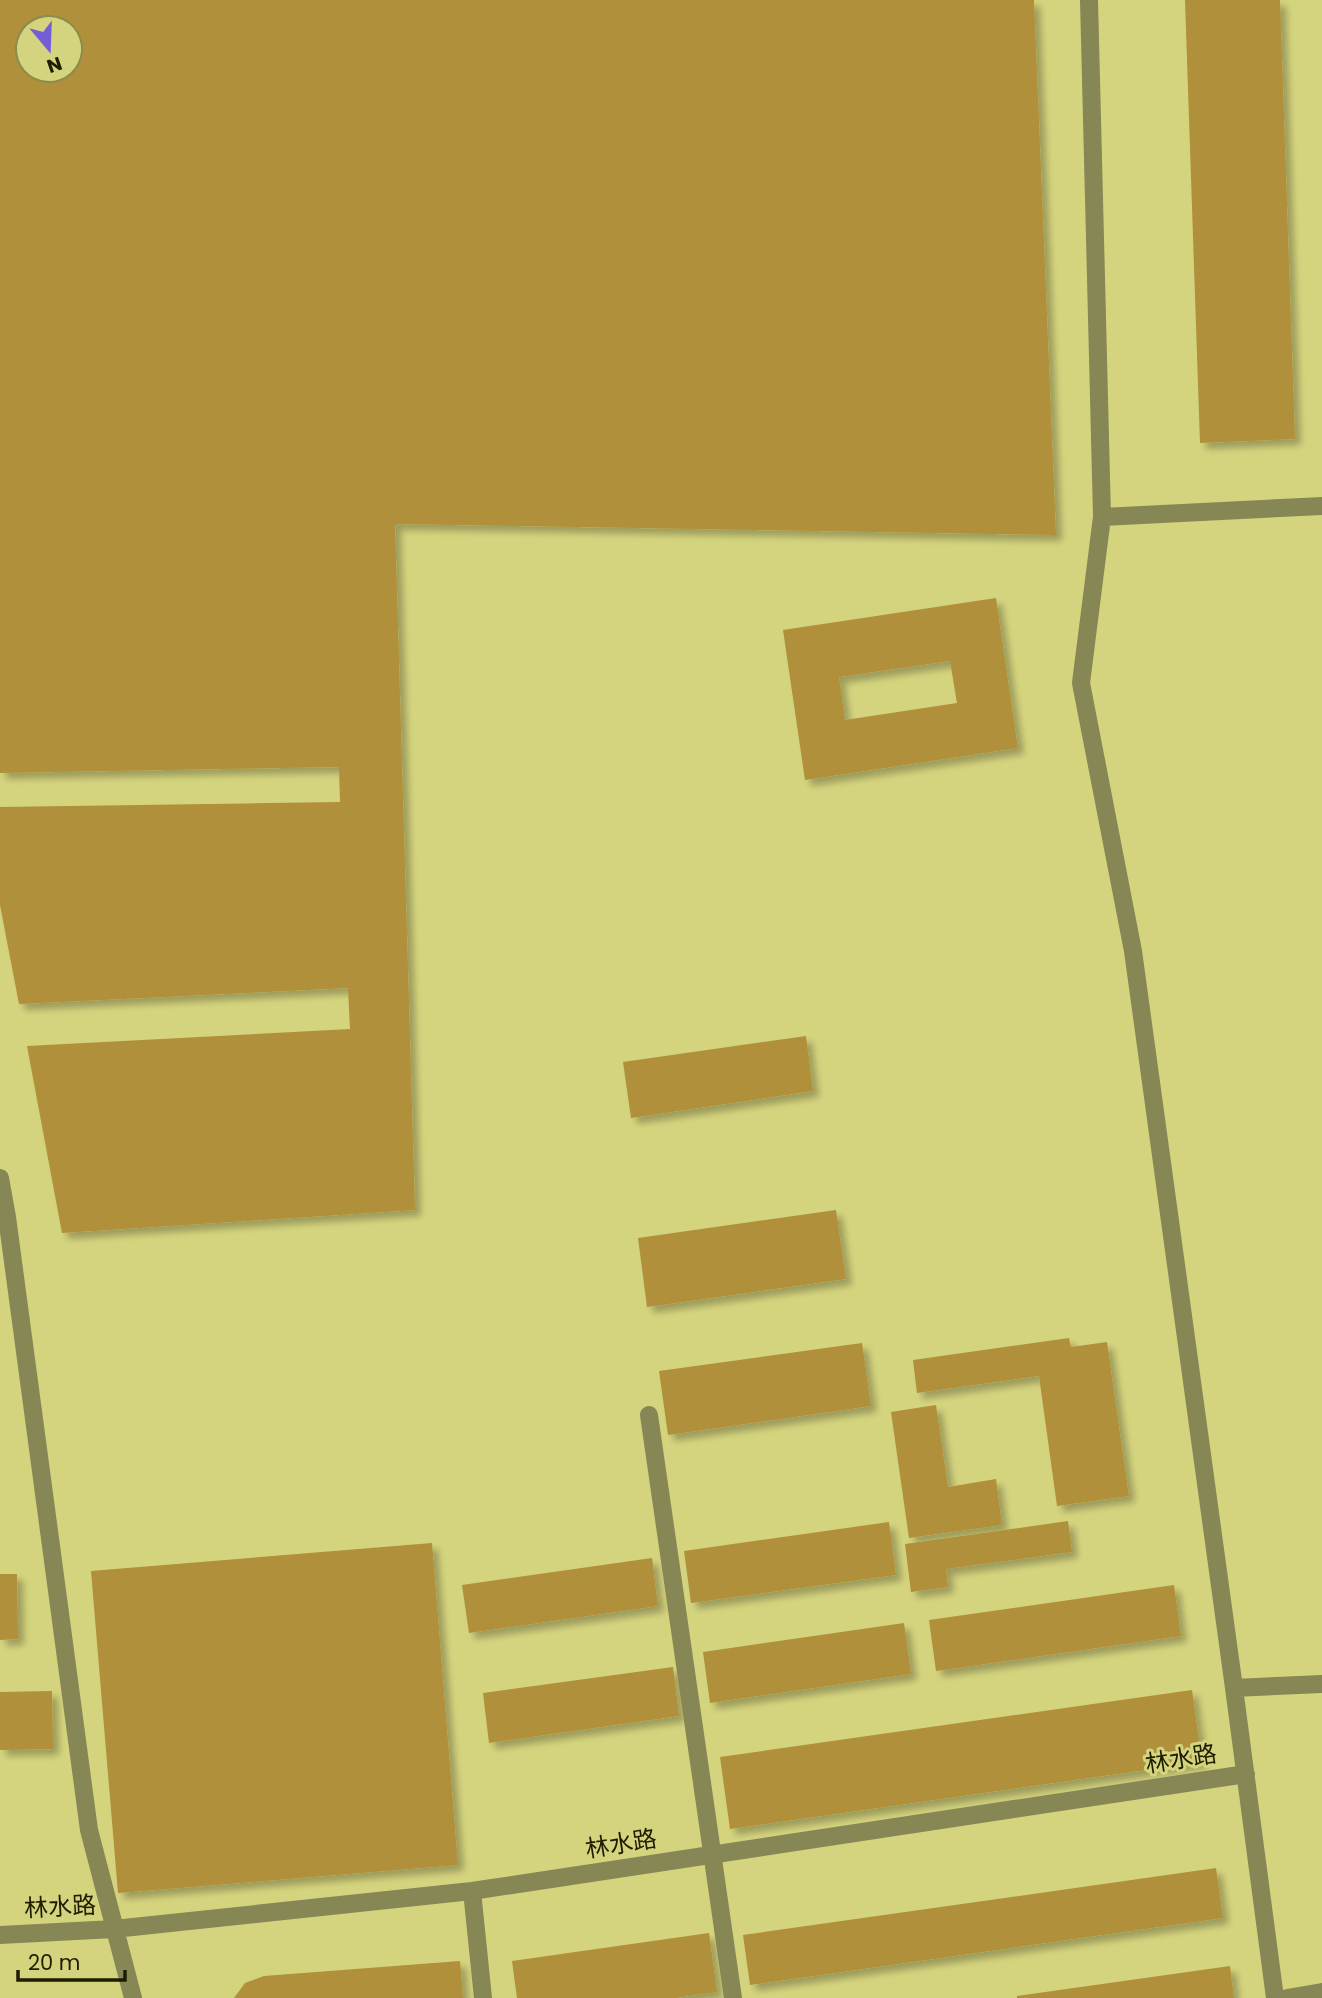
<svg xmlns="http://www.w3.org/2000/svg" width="1322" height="1998" font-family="Poppins,'Noto Sans SC',sans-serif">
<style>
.building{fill:#b0903b;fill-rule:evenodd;filter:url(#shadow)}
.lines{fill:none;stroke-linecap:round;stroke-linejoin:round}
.minor{stroke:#878655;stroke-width:18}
.labels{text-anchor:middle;stroke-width:6;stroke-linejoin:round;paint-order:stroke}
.street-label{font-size:24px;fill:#1e1d00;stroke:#d5d47e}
</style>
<defs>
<filter id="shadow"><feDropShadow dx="6" dy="6" stdDeviation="3.5" flood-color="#0004"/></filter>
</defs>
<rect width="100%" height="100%" fill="#d5d47e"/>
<path class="building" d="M0,0H1034L1056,535L395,524L415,1210L62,1233L27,1046L350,1029L348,988L19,1004L0,905V807L340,802L339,767L0,773ZM28,28H70V70H28Z
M1185,0H1280L1295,439L1200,443Z
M996,598L1018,748L805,780L783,630ZM950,661L957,703L845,720L839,677Z
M806,1036L813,1091L631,1118L623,1062Z
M836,1210L846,1279L647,1307L638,1238Z
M1069,1338L1071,1347L1107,1342L1129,1496L1057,1506L1039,1376L917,1393L913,1360Z
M862,1343L871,1406L668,1435L659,1371Z
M936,1405L948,1487L996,1479L1002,1525L909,1538L891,1412Z
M1068,1521L1072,1552L946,1569L948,1587L911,1592L905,1544Z
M889,1522L896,1575L691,1603L684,1551Z
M432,1543L458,1865L118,1893L91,1571Z
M652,1558L658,1606L469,1633L462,1585Z
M0,1574H17L18,1639L0,1640Z
M1174,1585L1181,1636L936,1671L929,1620Z
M904,1623L911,1674L710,1703L703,1652Z
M673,1667L679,1716L489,1743L483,1693Z
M1192,1690L1202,1762L730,1829L720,1757Z
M52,1691L53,1749L0,1750V1692Z
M1216,1868L1223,1918L750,1985L743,1935Z
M709,1933L717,1992L675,1998H517L512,1961Z
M460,1961L463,1998H234L245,1983L264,1976Z
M1230,1966L1234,1998H1017V1996Z"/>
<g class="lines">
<path class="minor" d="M1089,0L1102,517L1081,683L1133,951L1234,1688L1275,1998
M1102,517L1322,506
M0,1178L7,1217L89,1830L133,1998
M649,1415L733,1998
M1234,1688L1322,1684
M472,1891L483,1998
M0,1935L114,1929L472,1891L1246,1774
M1287,1998L1322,1992"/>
</g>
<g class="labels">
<g class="street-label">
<text transform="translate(1181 1759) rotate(-9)" y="8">林水路</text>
<text transform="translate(621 1844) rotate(-9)" y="8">林水路</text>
<text transform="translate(60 1907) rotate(-3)" y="8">林水路</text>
</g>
</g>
<g transform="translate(49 49) rotate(161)"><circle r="33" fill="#d5d47e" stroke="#8c8b4c" stroke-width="2"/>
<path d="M0-5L12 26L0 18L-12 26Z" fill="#745dd7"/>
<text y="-10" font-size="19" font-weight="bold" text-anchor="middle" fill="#1e1d00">N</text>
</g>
<path d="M18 1970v10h107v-10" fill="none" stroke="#1e1d00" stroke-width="3.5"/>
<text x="28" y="1970" font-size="21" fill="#1e1d00" stroke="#d5d47e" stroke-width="5" paint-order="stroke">20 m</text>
</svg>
